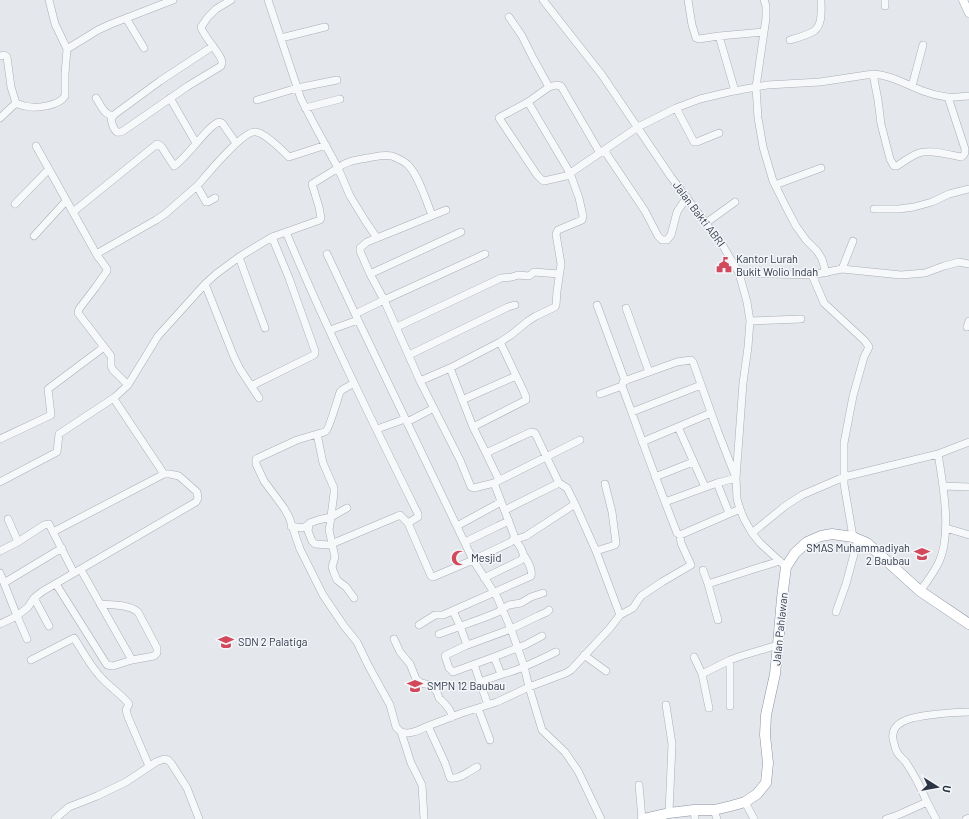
<svg xmlns="http://www.w3.org/2000/svg" width="969" height="819" font-family="Barlow,sans-serif">
<style>
.lines{fill:none;stroke-linecap:round;stroke-linejoin:round}
.minor-casing{stroke:#a9aeb7;stroke-width:8}
.major-casing{stroke:#a3abb8;stroke-width:9}
.highway-casing{stroke:#8b94a3;stroke-width:11}
.minor{stroke:#f7f8fa;stroke-width:7}
.major{stroke:#fff;stroke-width:8}
.highway{stroke:#fff;stroke-width:10}
.labels{text-anchor:middle;stroke-width:3;stroke-linejoin:round;paint-order:stroke}
.street-label{font-size:11px;fill:#2b3445;stroke:#f4f6f9}
.poi-label{font-size:11px;fill:#2b3445;stroke:#f4f6f9;text-anchor:start}
</style>
<rect width="100%" height="100%" fill="#e4e7ec"/>
<g class="lines">
<defs>
<path id="minor" d="M49,0L55,24L67,49
M268,0L301,99L315,126L338,168L350,196L366,222L377,238
M543,0L602,75L671,177L723,246L739,273L747,302L750,321L748,347L743,383L736,478L737,499L740,509L744,519L752,533L760,543L786,567
M688,0L692,25L696,38L699,39L719,36L764,32
M764,0L766,6V18L756,87L758,118L763,147L773,181L786,207L796,226L806,240L817,251L822,259L826,273
M885,0V6
M509,17L522,36L533,58L549,87
M126,18L144,48
M719,36L735,91
M281,38L325,27
M790,40C797,38 808,35 814,31C823,25 821,9 821,0
M213,46L160,81L111,117C111,121 113,129 117,132C119,133 121,132 123,131L188,86L221,66C221,65 222,64 222,63C223,56 203,36 201,27L208,17L216,9L231,0
M0,56L4,55L7,57L11,87L16,103C19,104 22,106 25,106C36,109 59,106 65,96V74L67,49L98,30L111,24L173,0
M873,74L878,100L881,124L890,159L894,166H897C904,161 911,156 919,153C930,149 950,155 961,157C965,155 965,153 965,149L948,97
M912,86L923,45
M96,98C101,105 103,114 113,116
M170,98L196,143
M257,100L297,88L337,80
M305,108L340,99
M676,108L694,142H697L719,133
M0,118L16,103
M36,146L98,257
M604,150L645,211L658,236L662,240H667L671,235L677,212L687,197
M600,153L561,86L556,85L549,87L528,102L500,117L499,118L537,175L542,180L544,181L566,176L638,127L676,108L700,99L729,92L767,85L820,82L873,74C891,75 907,85 923,91C931,94 939,96 947,97C954,98 962,96 969,96
M775,185L821,168
M215,198L208,202H206L197,186C206,176 244,129 256,132C265,133 282,150 289,157L326,145
M15,204L49,169
M874,209H899L914,207L932,202L949,194L969,189
M446,210L377,238L367,242L360,248V251L370,274L384,300L420,381L460,460L471,487L474,488L494,483L580,440
M73,212L157,144L161,146L174,166C183,160 193,147 200,139C206,133 211,125 219,122L222,123L236,143
M706,223L735,202
M286,232C326,328 372,421 418,514V517L408,523L400,515L398,516L329,545L315,544L312,541L308,531L309,525L310,523
M34,236L66,201
M327,254L358,320L473,560L497,597L511,629L524,666L529,687L542,730L565,752L578,771L601,819
M239,257L248,282L265,328
M842,269L853,241
M739,273L812,275L842,269L901,275L925,273L944,266L959,262L969,264
M370,274L461,232
M812,275L824,303L865,341L869,347L864,357L853,396L844,443V484L853,537
M597,305L625,381
M626,308L649,372
M355,314L384,300L485,254
M750,321L801,319
M397,327L501,278L512,277L518,275L529,276L534,272L559,274
M967,327L969,321
M330,330L358,320
M409,355L508,307L515,305
M450,368L473,427L486,453L531,432L535,433L559,483L567,488L575,504
M420,381L450,368L500,342L511,335L528,321L536,316L555,307L556,305L557,291L561,264L556,234L558,230L582,220L583,216L579,198L570,173L528,102
M128,385L113,370L111,366V356L78,313L79,309L95,288L107,271V269L97,255L98,253L156,220L165,214L197,186
M251,386L314,355L315,353V351L289,278L272,237
M600,394L622,386
M259,398L240,369L234,357L205,284L216,274L239,257L272,237L320,220L321,218L319,207L312,184L338,168C346,161 357,160 367,158C375,157 384,154 392,156C397,158 404,161 408,165C419,176 426,201 432,215
M462,400L516,376
M632,412L701,385
M407,422L434,408
M473,427L526,400V397L523,390L500,342
M678,427L705,487
M377,429L405,419
M317,434L297,440L258,458L256,459V464L264,481L284,508L289,517L300,549L323,595L344,626L357,642L368,665L390,705L396,727L401,732L411,763L422,785L424,819
M0,439L51,415L48,389L104,347
M642,442L711,413
M486,453L499,480
M938,454L969,442
M655,477L693,462
M0,482L57,452L59,434L115,397
M717,483L729,513
M943,486L969,487
M665,502L717,483L736,478L718,432L693,362L691,360L677,362L627,380L623,382L622,386C640,435 658,485 677,533L680,535L740,509
M505,510L559,483
M8,519L18,542
M408,523L431,576L433,577L473,560L511,542L514,538L517,539L526,536L575,504L596,551L620,615L633,608L641,596L662,582L691,565L681,543L680,535
M291,526L301,528L305,527L310,523L318,520L331,517L347,508
M457,526L501,502
M946,528L969,535
M752,533L785,506L802,495L844,477L938,454C943,484 952,534 939,562C934,572 927,582 920,591
M465,542L498,526L509,521
M0,551L18,542L44,525L49,524L53,532
M596,551L615,545L616,543L612,512L605,484
M81,570L132,660
M703,570L708,584
M0,573L17,616L27,639
M74,573L53,532L164,474
M484,578L521,560L524,556L521,548L514,538V535L494,483
M4,583L62,548
M56,584L107,665L113,666L132,660L154,656L157,653V648L138,612C128,604 112,605 100,604
M34,598L49,626
M354,598L346,587L337,580L334,573L332,567L335,557L329,530L330,524L334,493V488L323,463L317,434C320,433 324,433 326,431C329,429 338,398 340,392L342,390L354,383
M453,611L460,626L467,645
M836,612L846,584L858,539
M718,620L708,584L754,569L780,561
M0,624L17,616L28,607L34,598L43,591L196,502L198,498L197,492L179,476L170,474H164L114,399L115,397L128,385L158,336L205,284
M419,625L435,615H443L531,576C533,569 527,560 523,554
M439,634L486,617L498,612L502,609L509,605L521,603L531,597L543,593
M542,636L525,645L494,657L501,674C512,674 545,657 556,652
M394,639L400,652L410,664L416,679L421,683L430,685L437,692L439,698L445,704L449,709L453,717
M584,655L606,671
M494,657L453,672L449,668L445,656L446,655L465,646L511,629L538,616L547,612L549,610
M694,657L702,674L709,708
M31,660L74,638C82,650 89,664 99,675C108,686 120,693 129,704L126,710L128,717L149,766
M474,664L480,682
M702,674L730,660
M488,705L480,682L503,674
M666,705L672,744L669,813
M730,706V660L741,656L778,645
M478,708L490,740
M401,732C411,735 419,730 428,726
M477,767C469,771 459,780 450,778L445,763L428,726L462,713L497,702L529,687L566,673L571,670L610,628L620,615
M639,785L642,819
M745,802L754,819
M927,802C921,788 914,774 905,761C902,758 899,756 897,752C895,749 895,746 894,743C893,740 892,737 893,734C895,717 925,716 938,714C948,713 959,712 969,712
M694,810L695,819
M714,810L717,819
M55,819L69,807L97,796L126,782L156,762L164,759L168,760L171,763L187,788L199,819
M886,819L898,815L927,802L936,819
M966,819L969,818"/>
<path id="major" d="M963,0L969,13"/>
<path id="highway" d="M643,819L669,813L694,810H714L731,806L745,802L757,794L766,783L768,763L765,735L766,715L775,674L778,645L782,598L786,567L795,553L807,542L821,536L832,534L853,537L867,543L920,591L969,624"/>
</defs>
<use href="#minor" class="minor-casing"/>
<use href="#major" class="major-casing"/>
<use href="#highway" class="highway-casing"/>
<use href="#minor" class="minor"/>
<use href="#major" class="major"/>
<use href="#highway" class="highway"/>
</g>
<defs>
<symbol id="civic-bare" viewBox="-9 -9 18 18"><path d="M-.6-6.5H3V-4.5H.6V-3L4-1V1h2V6H-6V1h2V-1L-.6-3ZM-1.2 2.5V6h2.4V2.5Z" fill="#d1495b" stroke="#f4f6f9" stroke-width="2.5" paint-order="stroke"/></symbol>
<symbol id="school-bare" viewBox="-9 -9 18 18"><path d="M0-5L7-2L0 1L-7-2ZM-4 1L0 2.5L4 1V4Q0 6-4 4Z" fill="#d1495b" stroke="#f4f6f9" stroke-width="2.5" paint-order="stroke"/></symbol>
<symbol id="mosque-bare" viewBox="-9 -9 18 18"><path d="M3.5-4.9A6 6 0 1 0 3.5 4.9A5 5 0 1 1 3.5-4.9Z" fill="#d1495b" stroke="#f4f6f9" stroke-width="2.5" paint-order="stroke"/></symbol>
</defs>
<g fill-rule="evenodd">
<use href="#civic-bare" x="713" y="254" width="22" height="22"/>
<use href="#school-bare" x="911" y="543" width="22" height="22"/>
<use href="#mosque-bare" x="448" y="547" width="22" height="22"/>
<use href="#school-bare" x="215" y="631" width="22" height="22"/>
<use href="#school-bare" x="404" y="675" width="22" height="22"/>
</g>
<g class="labels">
<g class="street-label">
<text transform="translate(699 214) rotate(53)" y="4">Jalan Bakti ABRI</text>
<text transform="translate(780 629) rotate(-84)" y="4">Jalan Pahlawan</text>
</g>
<g class="poi-label">
<text x="736" y="263">Kantor Lurah<tspan x="736" dy="13">Bukit Wolio Indah</tspan></text>
<text x="910" y="552" text-anchor="end">SMAS Muhammadiyah<tspan x="910" dy="13">2 Baubau</tspan></text>
<text x="471" y="562">Mesjid</text>
<text x="238" y="646">SDN 2 Palatiga</text>
<text x="427" y="690">SMPN 12 Baubau</text>
</g>
</g>
<g transform="translate(937 787) rotate(101)" stroke="#f4f6f9" stroke-width="3" paint-order="stroke">
<path d="M0-3L7 15L0 10L-7 15Z" fill="#2b3445"/>
<text y="-6" font-size="11" font-weight="bold" text-anchor="middle" fill="#2b3445">U</text>
</g>
</svg>
